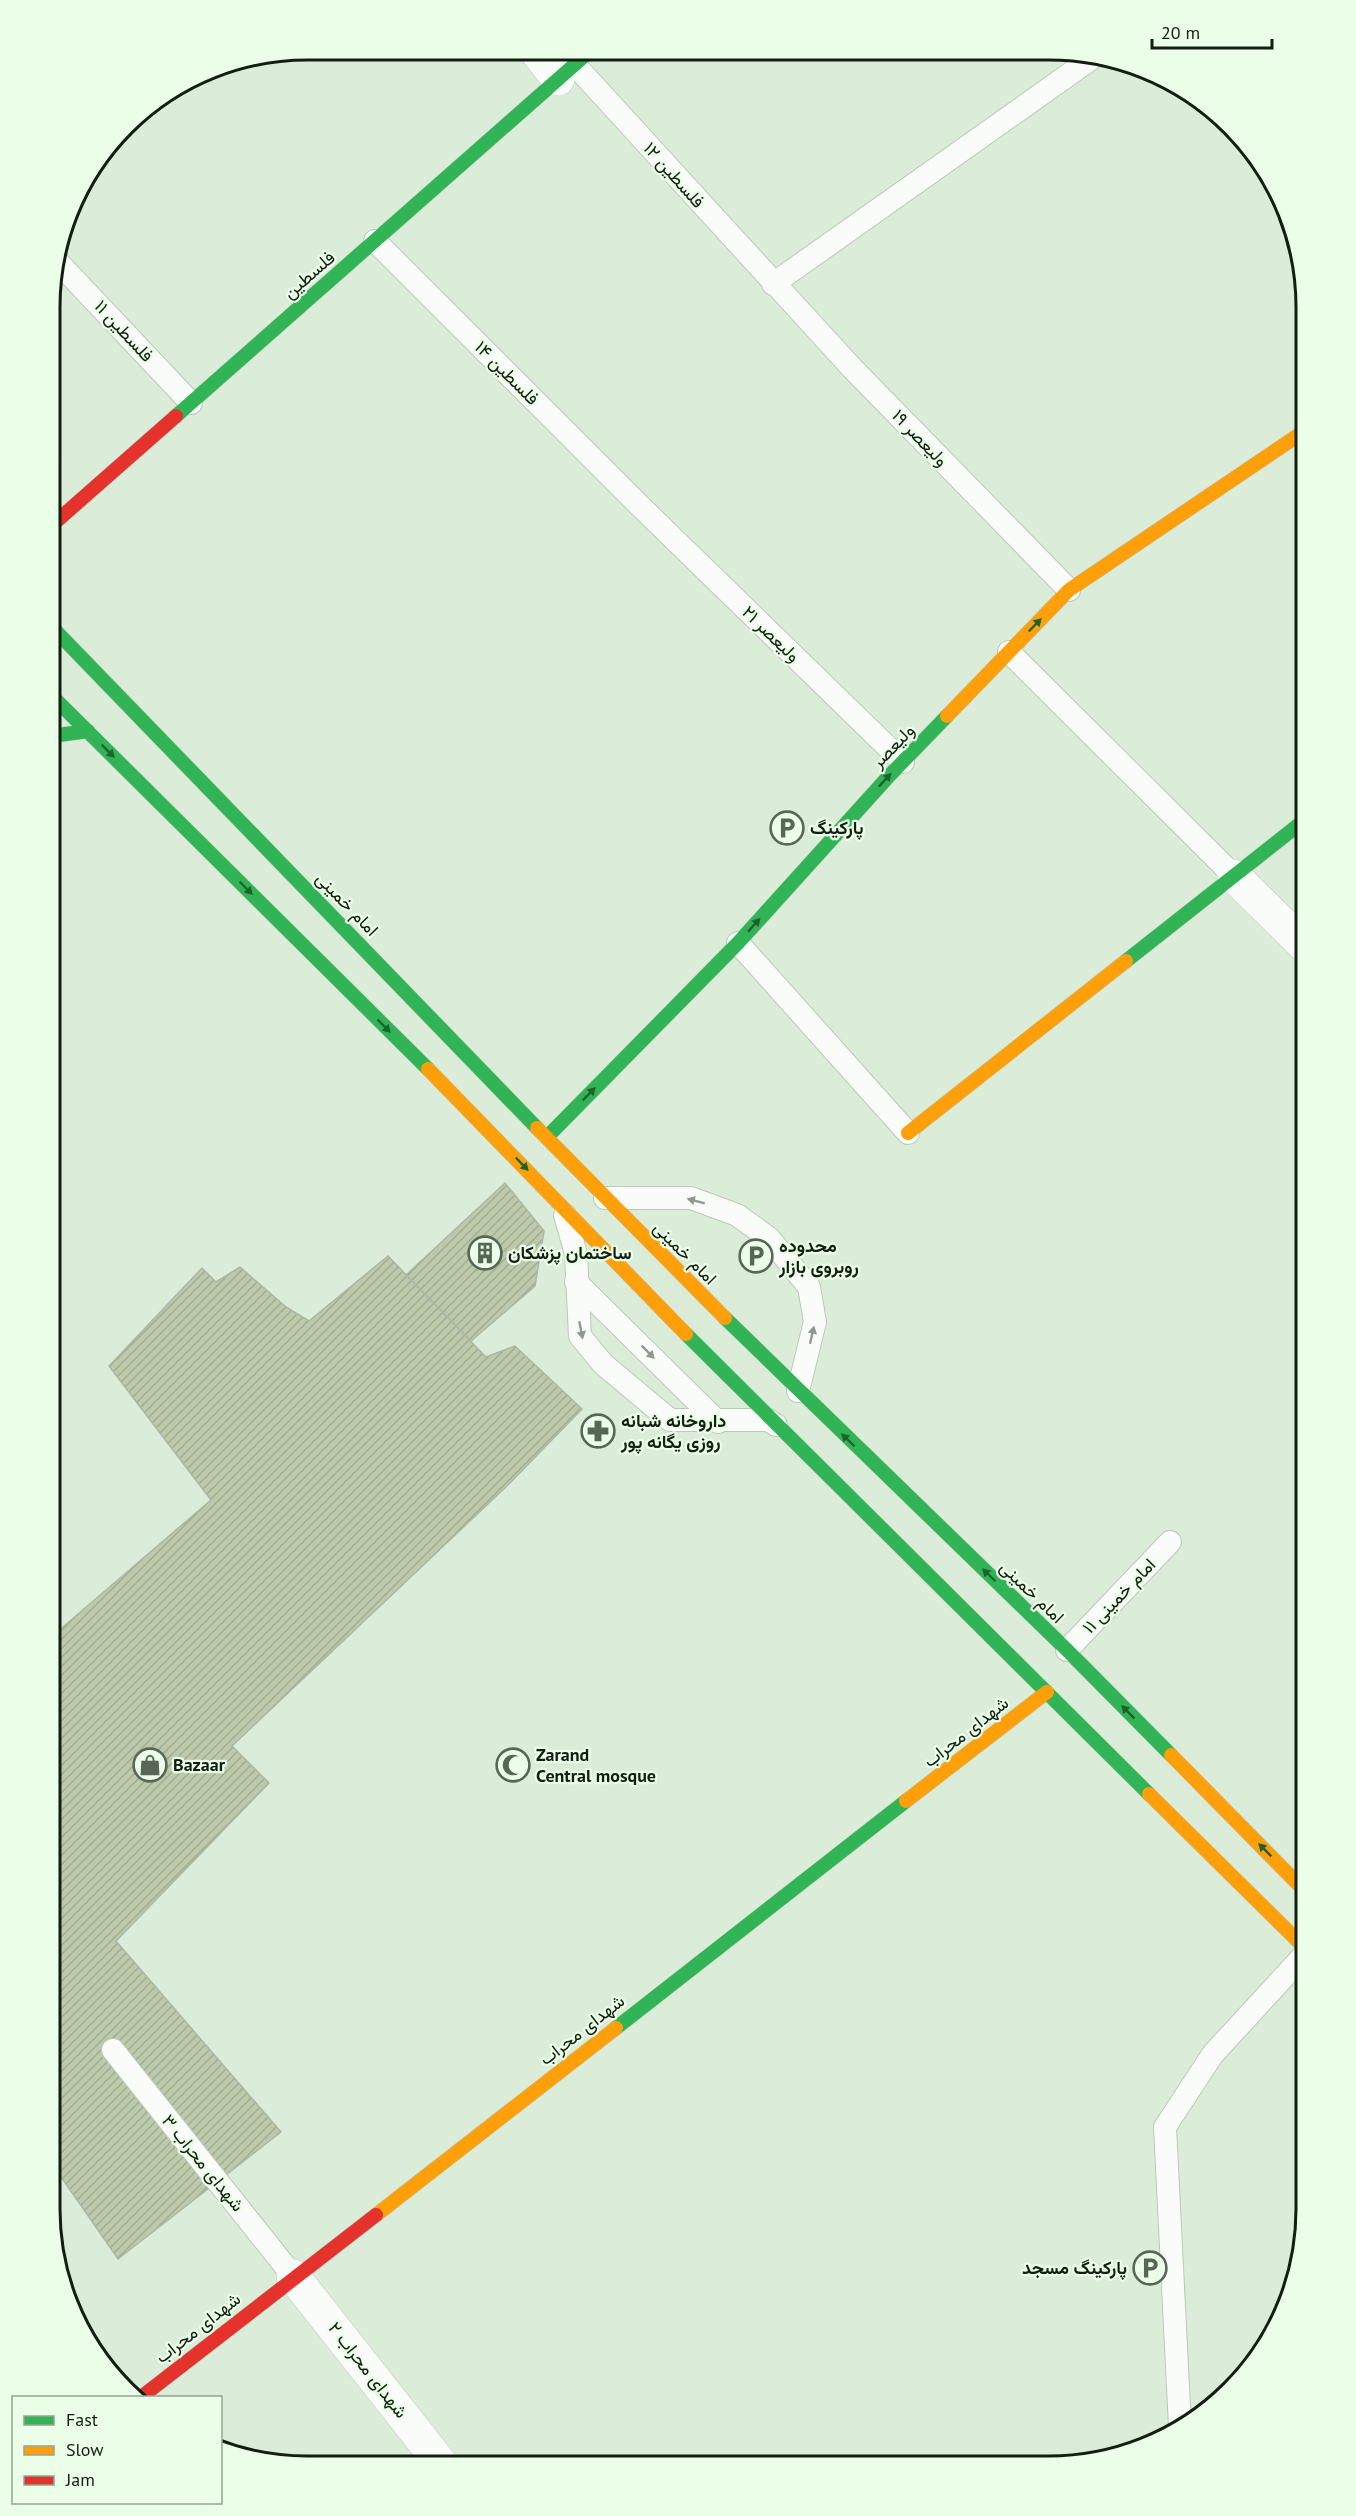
<svg xmlns="http://www.w3.org/2000/svg" width="1356" height="2516" font-family="'PT Sans',Vazirmatn,sans-serif">
<style>
.building{fill:url(#building-hatch);stroke:#adb7a6;stroke-width:1.5}
.lines{fill:none;stroke-linecap:round;stroke-linejoin:round}
.lane-casing{stroke:#bbc9b8;stroke-width:24}
.street-casing{stroke:#bbc9b8;stroke-width:34}
.fast-casing{stroke:#bbc9b8;stroke-width:15}
.slow-casing{stroke:#bbc9b8;stroke-width:15}
.jam-casing{stroke:#bbc9b8;stroke-width:15}
.lane{stroke:#fafcf9;stroke-width:22}
.street{stroke:#fafcf9;stroke-width:33}
.fast{stroke:#30b455;stroke-width:14}
.slow{stroke:#ff9f0a;stroke-width:14}
.jam{stroke:#e5322d;stroke-width:14}
.oneway{fill:#20622f}
.oneway2{fill:#929890}
.labels{text-anchor:middle;stroke-width:4.5;stroke-linejoin:round;paint-order:stroke}
.street-label{font-size:18px;fill:#121e10;stroke:#ebffe8}
.poi-label{font-size:18px;font-weight:bold;fill:#121e10;stroke:#ebffe8;text-anchor:start}
.rim{fill:none;stroke:#121e10;stroke-width:3}
</style>
<defs>
<pattern id="building-hatch" width="6" height="6" patternUnits="userSpaceOnUse" patternTransform="scale(1.5)"><rect width="6" height="6" fill="#bcc9aa"/><path d="M-1 1l2-2M0 6l6-6M5 7l2-2" fill="none" stroke="#a1ac91"/></pattern>
</defs>
<rect width="100%" height="100%" fill="#dbedd8"/>
<path class="building" d="M505,1183L544,1231L535,1286L471,1341L406,1275Z
M388,1256L486,1357L515,1346L582,1409L508,1485L232,1746L269,1783L116,1941L281,2132L118,2259L50,2161V1638L211,1500L109,1366L202,1268L216,1282L240,1267L286,1307L309,1321Z"/>
<g class="lines">
<defs>
<path id="lane" d="M575,65L852,368L1069,590
M375,241L640,506L903,762
M56,260L191,403
M773,284L1098,54
M1009,652L1234,876
M738,943L908,1133
M605,1198H691L737,1215L769,1238L809,1287L815,1322L798,1391
M565,1215L576,1254L580,1336L603,1364L670,1420H768L776,1425
M576,1282L718,1422
M1067,1650L1170,1542
M113,2050L293,2276
M1180,2427L1165,2127L1213,2054L1306,1953"/>
<path id="street" d="M536,51L558,79
M1234,876L1306,947
M293,2276L442,2465"/>
<path id="fast" d="M176,416L590,51
M51,626L537,1128
M51,695L428,1069
M51,736L88,731
M1126,961L1306,819
M548,1136L738,943L888,777L947,716
M725,1318L1067,1650L1171,1755
M686,1334L1149,1794
M616,2028L906,1801"/>
<path id="slow" d="M947,716L1069,590L1306,430
M428,1069L686,1334
M537,1128L725,1318
M908,1133L1126,961
M1171,1755L1306,1892
M1149,1794L1306,1949
M906,1801L1047,1692
M376,2215L616,2028"/>
<path id="jam" d="M51,526L176,416
M140,2398L376,2215"/>
</defs>
<use href="#lane" class="lane-casing"/>
<use href="#street" class="street-casing"/>
<use href="#fast" class="fast-casing"/>
<use href="#slow" class="slow-casing"/>
<use href="#jam" class="jam-casing"/>
<use href="#lane" class="lane"/>
<use href="#street" class="street"/>
<use href="#fast" class="fast"/>
<use href="#slow" class="slow"/>
<use href="#jam" class="jam"/>
</g>
<defs><path id="oneway-solid" d="M-6-.8H1V-3.2L6.5 0L1 3.2V.8H-6Z" transform="scale(1.5)"/></defs>
<g class="oneway">
<use href="#oneway-solid" transform="translate(1035 625) rotate(-46)"/>
<use href="#oneway-solid" transform="translate(108 751) rotate(45)"/>
<use href="#oneway-solid" transform="translate(885 780) rotate(-47)"/>
<use href="#oneway-solid" transform="translate(246 888) rotate(45)"/>
<use href="#oneway-solid" transform="translate(754 925) rotate(-48)"/>
<use href="#oneway-solid" transform="translate(384 1026) rotate(45)"/>
<use href="#oneway-solid" transform="translate(589 1094) rotate(-45)"/>
<use href="#oneway-solid" transform="translate(522 1164) rotate(46)"/>
<use href="#oneway-solid" transform="translate(848 1440) rotate(-136)"/>
<use href="#oneway-solid" transform="translate(989 1575) rotate(-136)"/>
<use href="#oneway-solid" transform="translate(1128 1712) rotate(-135)"/>
<use href="#oneway-solid" transform="translate(1265 1850) rotate(-135)"/>
</g>
<g class="oneway2">
<use href="#oneway-solid" transform="translate(696 1201) rotate(-165)"/>
<use href="#oneway-solid" transform="translate(581 1330) rotate(79)"/>
<use href="#oneway-solid" transform="translate(812 1335) rotate(-77)"/>
<use href="#oneway-solid" transform="translate(648 1352) rotate(45)"/>
</g>
<defs>
<symbol id="parking-ring" viewBox="-11 -11 22 22"><circle r="9.5" fill="#ebffe8" stroke="#586656" stroke-width="1.5"/><path d="M-3.5-5.5H1a3.5 3.5 0 0 1 0 7H-1V5.5H-3.5ZM-1-3.4V-.6H.8a1.4 1.4 0 0 0 0-2.8Z" fill="#586656"/></symbol>
<symbol id="building-ring" viewBox="-11 -11 22 22"><circle r="9.5" fill="#ebffe8" stroke="#586656" stroke-width="1.5"/><path d="M-4-6H4V6H1V3H-1V6H-4ZM-2.5-4.3h1.7v1.8h-1.7ZM.8-4.3h1.7v1.8H.8ZM-2.5-1h1.7V.8h-1.7ZM.8-1h1.7V.8H.8Z" fill="#586656"/></symbol>
<symbol id="pharmacy-ring" viewBox="-11 -11 22 22"><circle r="9.5" fill="#ebffe8" stroke="#586656" stroke-width="1.5"/><path d="M-2-6h4v4h4v4h-4v4h-4v-4h-4v-4h4Z" fill="#586656"/></symbol>
<symbol id="shop-ring" viewBox="-11 -11 22 22"><circle r="9.5" fill="#ebffe8" stroke="#586656" stroke-width="1.5"/><path d="M-5-2.5h2.3a2.7 3.5 0 0 1 5.4 0H5L5.5 6h-11ZM-1.5-2.5h3a1.5 2.3 0 0 0-3 0Z" fill="#586656"/></symbol>
<symbol id="mosque-ring" viewBox="-11 -11 22 22"><circle r="9.5" fill="#ebffe8" stroke="#586656" stroke-width="1.5"/><path d="M3.5-4.9A6 6 0 1 0 3.5 4.9A5 5 0 1 1 3.5-4.9Z" fill="#586656"/></symbol>
</defs>
<g fill-rule="evenodd">
<use href="#parking-ring" x="768" y="809" width="38" height="38"/>
<use href="#building-ring" x="466" y="1234" width="38" height="38"/>
<use href="#parking-ring" x="737" y="1237" width="38" height="38"/>
<use href="#pharmacy-ring" x="579" y="1412" width="38" height="38"/>
<use href="#shop-ring" x="131" y="1746" width="38" height="38"/>
<use href="#mosque-ring" x="494" y="1746" width="38" height="38"/>
<use href="#parking-ring" x="1131" y="2249" width="38" height="38"/>
</g>
<g class="labels">
<g class="street-label">
<text transform="translate(674 175) rotate(48)" y="6">فلسطین ۱۲</text>
<text transform="translate(309 275) rotate(-41)" y="6">فلسطین</text>
<text transform="translate(124 331) rotate(47)" y="6">فلسطین ۱۱</text>
<text transform="translate(507 373) rotate(45)" y="6">فلسطین ۱۴</text>
<text transform="translate(920 438) rotate(46)" y="6">ولیعصر ۱۹</text>
<text transform="translate(771 634) rotate(44)" y="6">ولیعصر ۲۱</text>
<text transform="translate(893 746) rotate(-46)" y="6">ولیعصر</text>
<text transform="translate(347 904) rotate(46)" y="6">امام خمینی</text>
<text transform="translate(685 1253) rotate(45)" y="6">امام خمینی</text>
<text transform="translate(1032 1592) rotate(44)" y="6">امام خمینی</text>
<text transform="translate(1119 1596) rotate(-46)" y="6">امام خمینی ۱۱</text>
<text transform="translate(966 1732) rotate(-38)" y="6">شهدای محراب</text>
<text transform="translate(582 2030) rotate(-38)" y="6">شهدای محراب</text>
<text transform="translate(203 2163) rotate(51)" y="6">شهدای محراب ۳</text>
<text transform="translate(198 2328) rotate(-38)" y="6">شهدای محراب</text>
<text transform="translate(368 2370) rotate(52)" y="6">شهدای محراب ۲</text>
</g>
<g class="poi-label">
<text x="810" y="834">پارکینگ</text>
<text x="779" y="1252">محدوده<tspan x="779" dy="21">روبروی بازار</tspan></text>
<text x="508" y="1259">ساختمان پزشکان</text>
<text x="621" y="1427">داروخانه شبانه<tspan x="621" dy="21">روزی یگانه پور</tspan></text>
<text x="536" y="1761">Zarand<tspan x="536" dy="21">Central mosque</tspan></text>
<text x="173" y="1771">Bazaar</text>
<text x="1127" y="2274" text-anchor="end">پارکینگ مسجد</text>
</g>
</g>
<path d="M0 0H1356V2516H0ZM307 60H1049A247 247 0 0 1 1296 307V2209A247 247 0 0 1 1049 2456H307A247 247 0 0 1 60 2209V307A247 247 0 0 1 307 60Z" fill="#ebffe8" fill-rule="evenodd"/>
<path class="rim" d="M307 60H1049A247 247 0 0 1 1296 307V2209A247 247 0 0 1 1049 2456H307A247 247 0 0 1 60 2209V307A247 247 0 0 1 307 60Z"/>
<rect x="12" y="2396" width="210" height="108" fill="#ebffe8" stroke="#94a592" stroke-width="1.5"/>
<rect x="24" y="2416" width="30" height="9" fill="#30b455" stroke="#94a592" stroke-width="1.5"/>
<text x="66" y="2426" font-size="18" fill="#121e10">Fast</text>
<rect x="24" y="2446" width="30" height="9" fill="#ff9f0a" stroke="#94a592" stroke-width="1.5"/>
<text x="66" y="2456" font-size="18" fill="#121e10">Slow</text>
<rect x="24" y="2476" width="30" height="9" fill="#e5322d" stroke="#94a592" stroke-width="1.5"/>
<text x="66" y="2486" font-size="18" fill="#121e10">Jam</text>
<path d="M1152 39v9h120v-9" fill="none" stroke="#121e10" stroke-width="3"/>
<text x="1161" y="39" font-size="18" fill="#121e10" stroke="#ebffe8" stroke-width="4.5" paint-order="stroke">20 m</text>
</svg>
